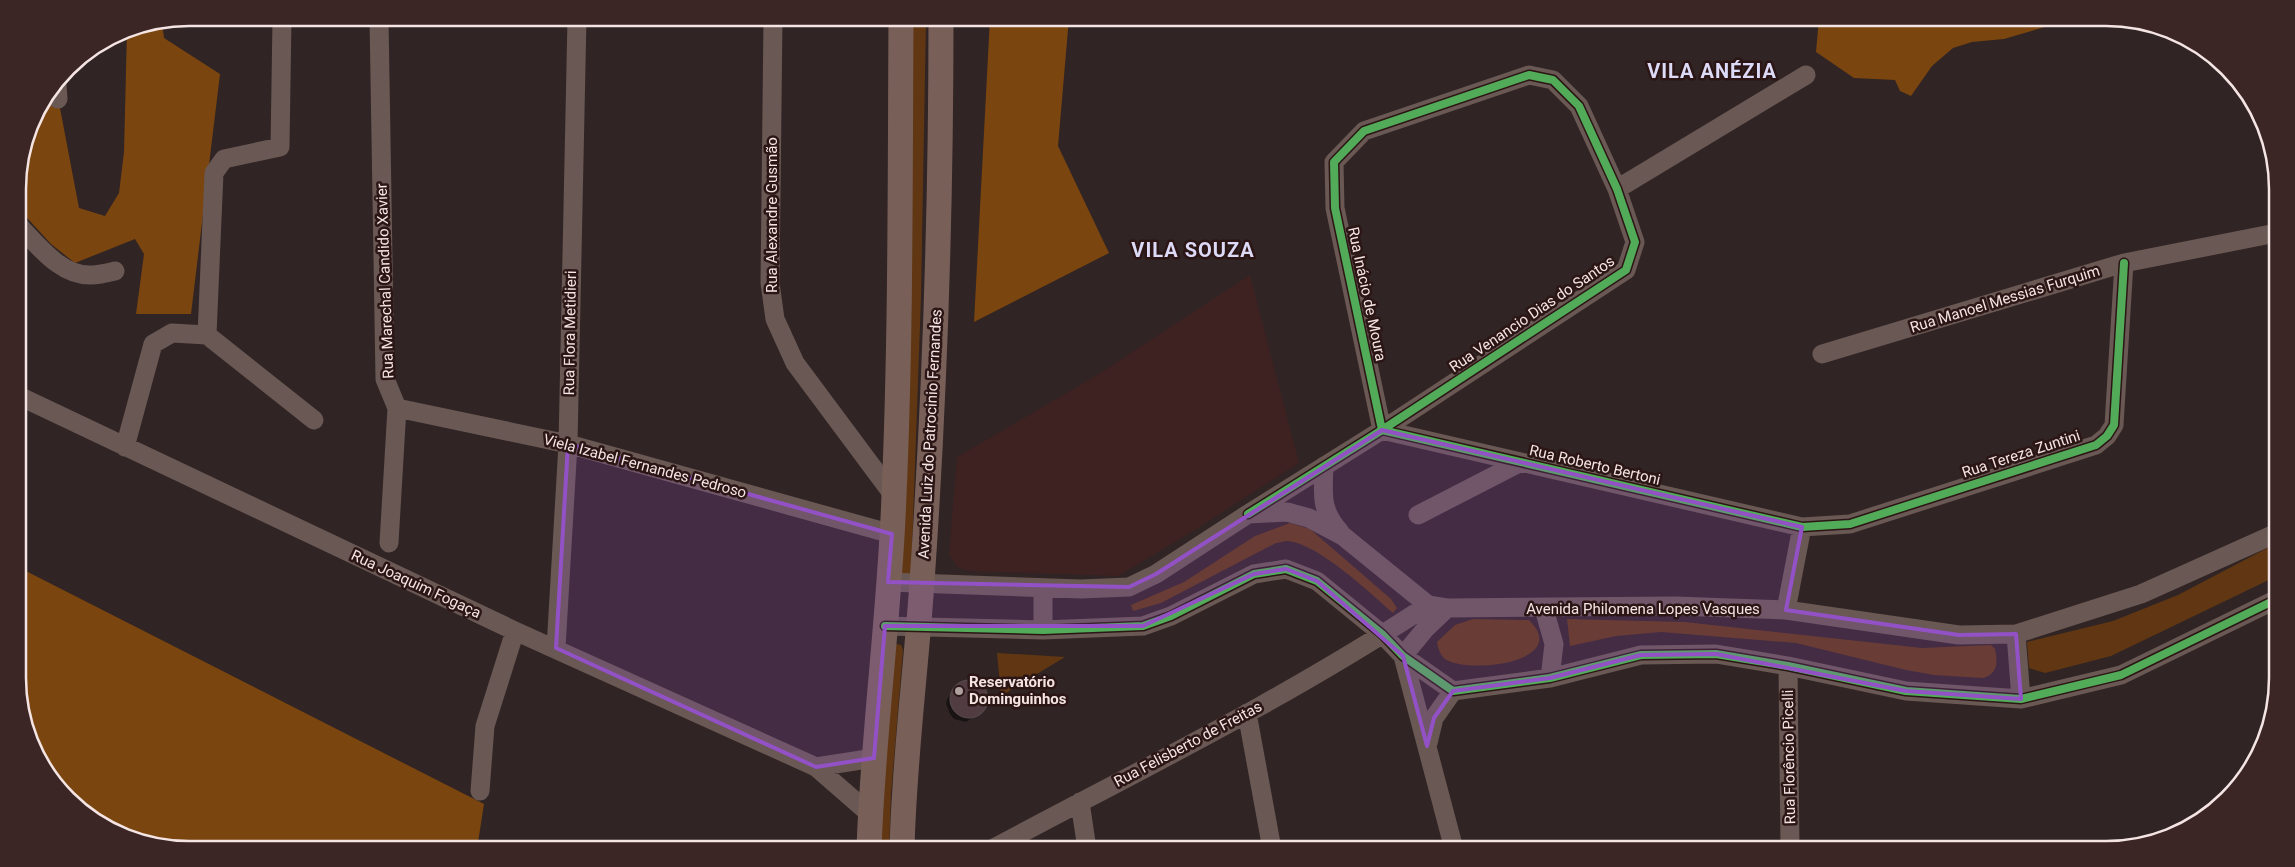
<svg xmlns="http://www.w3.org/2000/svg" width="2295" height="867" font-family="Roboto,sans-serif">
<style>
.built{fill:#3d2221}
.green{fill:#603712}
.forest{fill:#7a450f}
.shadow{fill:#0007}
.building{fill:#503c41;stroke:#594e50}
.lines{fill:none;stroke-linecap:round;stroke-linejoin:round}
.minor{stroke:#695853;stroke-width:19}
.major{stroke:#786059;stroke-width:25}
.cycleway-casing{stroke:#2b1515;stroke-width:11}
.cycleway{stroke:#51ab58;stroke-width:8}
.marked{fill:#9351c6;fill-opacity:0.2;stroke:#9351c6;stroke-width:4;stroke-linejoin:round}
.poi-dot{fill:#afa1a0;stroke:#2b1515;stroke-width:2}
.labels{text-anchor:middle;stroke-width:5;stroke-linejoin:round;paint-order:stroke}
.street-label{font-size:15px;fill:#f4e4e3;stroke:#2b1515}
.poi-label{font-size:15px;font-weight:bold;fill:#f4e4e3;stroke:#2b1515;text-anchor:start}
.district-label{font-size:20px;font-weight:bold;letter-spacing:1px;fill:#dcdaf7;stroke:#2b1515}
.rim{fill:none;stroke:#f4e4e3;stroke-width:2.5}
</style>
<rect width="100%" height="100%" fill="#302424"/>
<path class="built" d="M1250,275L1299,463L1190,533L1118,576L968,571L957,567L949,554L957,457L1094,377Z"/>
<path class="green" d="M909,18H926L921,297L911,577L894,576Z
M1290,523L1310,529L1391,599L1397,608L1393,613C1370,593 1318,543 1287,541C1284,541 1279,543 1276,543L1161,603L1133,611L1131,605L1184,582L1255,536Z
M2277,543V576L2111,656L2045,673L2029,668L2027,642L2113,621L2178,595Z
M1473,619L1529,620C1572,662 1469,675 1445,659C1440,655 1438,648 1437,642L1455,625Z
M1567,619L1685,622L1922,648L1991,645L1995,649C1998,662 1998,674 1983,678L1934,675L1906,670L1796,643L1661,632L1616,636L1570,646Z
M896,644L901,645L903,650L891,794L889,849H876Z
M997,653L1065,657L1001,696Z"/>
<path class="forest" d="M990,18H1069L1058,146L1109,253L974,322Z
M1819,18H2053L2055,24L2004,39L1972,42L1953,48L1932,66L1911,96L1900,91L1895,80L1854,78L1816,52Z
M162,23L164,38L220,74L191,314H136L144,254L135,239L75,263L51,244L18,208V178L35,113L56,87L79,208L105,216L119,193L124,152L127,30Z
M20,568L484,804L477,849H189L134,840L60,791L21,711Z"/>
<path class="shadow" d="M969,681L980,684L984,688L987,700L982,711L966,722L954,719L950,714L946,704L947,699L957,686Z"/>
<path class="building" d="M950 699a19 19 0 1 1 38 0a19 19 0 1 1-38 0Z"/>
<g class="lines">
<path class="minor" d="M379,18L385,379L397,408L389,543
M773,18L770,283L775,319L795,363L894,496
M57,85L58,99
M1617,189L1806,75
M18,225C38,245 60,276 91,275C99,275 107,273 115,271
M207,335L214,173L224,159L280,147L282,18
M1822,354L2124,263L2276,233
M19,396L515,631L816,767L870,814
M397,408L568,444L892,534
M125,447L153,344L172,333L207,335L314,420
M1324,466C1323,494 1320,510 1340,532
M1248,514L1382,430L1626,270L1635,242L1617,189L1579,106L1553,80L1529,75L1364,131L1334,162L1335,208L1382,430L1802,527L1850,524L2096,445L2107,436L2114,425L2124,263
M1418,515L1521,462
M888,582L1081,589L1129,587L1156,574L1248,514L1287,512L1309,518L1343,536L1428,605L1447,608L1676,606L1786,610L1959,635L2016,634L2141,594L2277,533
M1043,588V630
M1447,608L1426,628L1403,656L1454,849
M1544,609L1554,644L1550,678
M1786,610L1802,527
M885,626L1043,630L1143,626L1171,616L1254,574L1286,569L1317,581L1382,634L1403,656L1453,691L1550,678L1641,655L1716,654L1788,666L1906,691L2021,699L2121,675L2277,599
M2016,634L2021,699
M556,648L568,444L577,18
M1788,666L1790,849
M1247,713L1272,849
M1428,743L1434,718L1453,691
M816,767L874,758
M480,791L485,726L515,631
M1080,802L1087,849
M992,849C1138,771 1289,697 1428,605"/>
<path class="major" d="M869,849C873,731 890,613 894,495C901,336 900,176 901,18
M902,849C904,760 916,671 922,582C935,394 941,206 941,18"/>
<defs>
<path id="cycleway" d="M1248,514L1382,430L1626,270L1635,242L1617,189L1579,106L1553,80L1529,75L1364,131L1334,162L1335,208L1382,430L1802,527L1850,524L2096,445L2107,436L2114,425L2124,263
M885,626L1043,630L1143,626L1171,616L1254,574L1286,569L1317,581L1382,634L1403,656L1453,691L1550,678L1641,655L1716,654L1788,666L1906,691L2021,699L2121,675L2277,599"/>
</defs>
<use href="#cycleway" class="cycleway-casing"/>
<use href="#cycleway" class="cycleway"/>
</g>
<path class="marked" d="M1382,430L1802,527L1786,610L1959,635L2016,634L2021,699L1906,691L1716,654L1641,655L1550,678L1453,691L1434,718L1427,746L1403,656L1317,581L1286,569L1254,574L1143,626H885L874,758L816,767L556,648L568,444L892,534L888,582L1129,587L1156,574Z"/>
<circle class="poi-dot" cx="959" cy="691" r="5"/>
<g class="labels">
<g class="street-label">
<text transform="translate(772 215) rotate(-90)" y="5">Rua Alexandre Gusmão</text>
<text transform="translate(385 281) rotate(-92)" y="5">Rua Marechal Candido Xavier</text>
<text transform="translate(1367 294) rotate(78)" y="5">Rua Inácio de Moura</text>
<text transform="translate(2005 299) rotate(-17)" y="5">Rua Manoel Messias Furquim</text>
<text transform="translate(1532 314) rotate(-34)" y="5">Rua Venancio Dias do Santos</text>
<text transform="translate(570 333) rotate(-89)" y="5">Rua Flora Metidieri</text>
<text transform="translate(930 434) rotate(-87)" y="5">Avenida Luiz do Patrocinio Fernandes</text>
<text transform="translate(2021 454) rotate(-18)" y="5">Rua Tereza Zuntini</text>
<text transform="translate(1595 465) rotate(13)" y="5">Rua Roberto Bertoni</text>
<text transform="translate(645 466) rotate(15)" y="5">Viela Izabel Fernandes Pedroso</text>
<text transform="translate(416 584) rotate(25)" y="5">Rua Joaquim Fogaça</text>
<text x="1643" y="614">Avenida Philomena Lopes Vasques</text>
<text transform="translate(1188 744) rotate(-28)" y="5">Rua Felisberto de Freitas</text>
<text transform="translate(1789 757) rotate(-91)" y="5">Rua Florêncio Picelli</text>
</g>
<g class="poi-label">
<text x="969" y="687">Reservatório<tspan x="969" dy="17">Dominguinhos</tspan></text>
</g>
<g class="district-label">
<text x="1712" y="78">VILA ANÉZIA</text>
<text x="1193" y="257">VILA SOUZA</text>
</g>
</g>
<path d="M0 0H2295V867H0ZM189 26H2106A163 163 0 0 1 2269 189V678A163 163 0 0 1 2106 841H189A163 163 0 0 1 26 678V189A163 163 0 0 1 189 26Z" fill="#3b2625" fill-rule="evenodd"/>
<path class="rim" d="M189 26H2106A163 163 0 0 1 2269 189V678A163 163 0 0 1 2106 841H189A163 163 0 0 1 26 678V189A163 163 0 0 1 189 26Z"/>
</svg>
